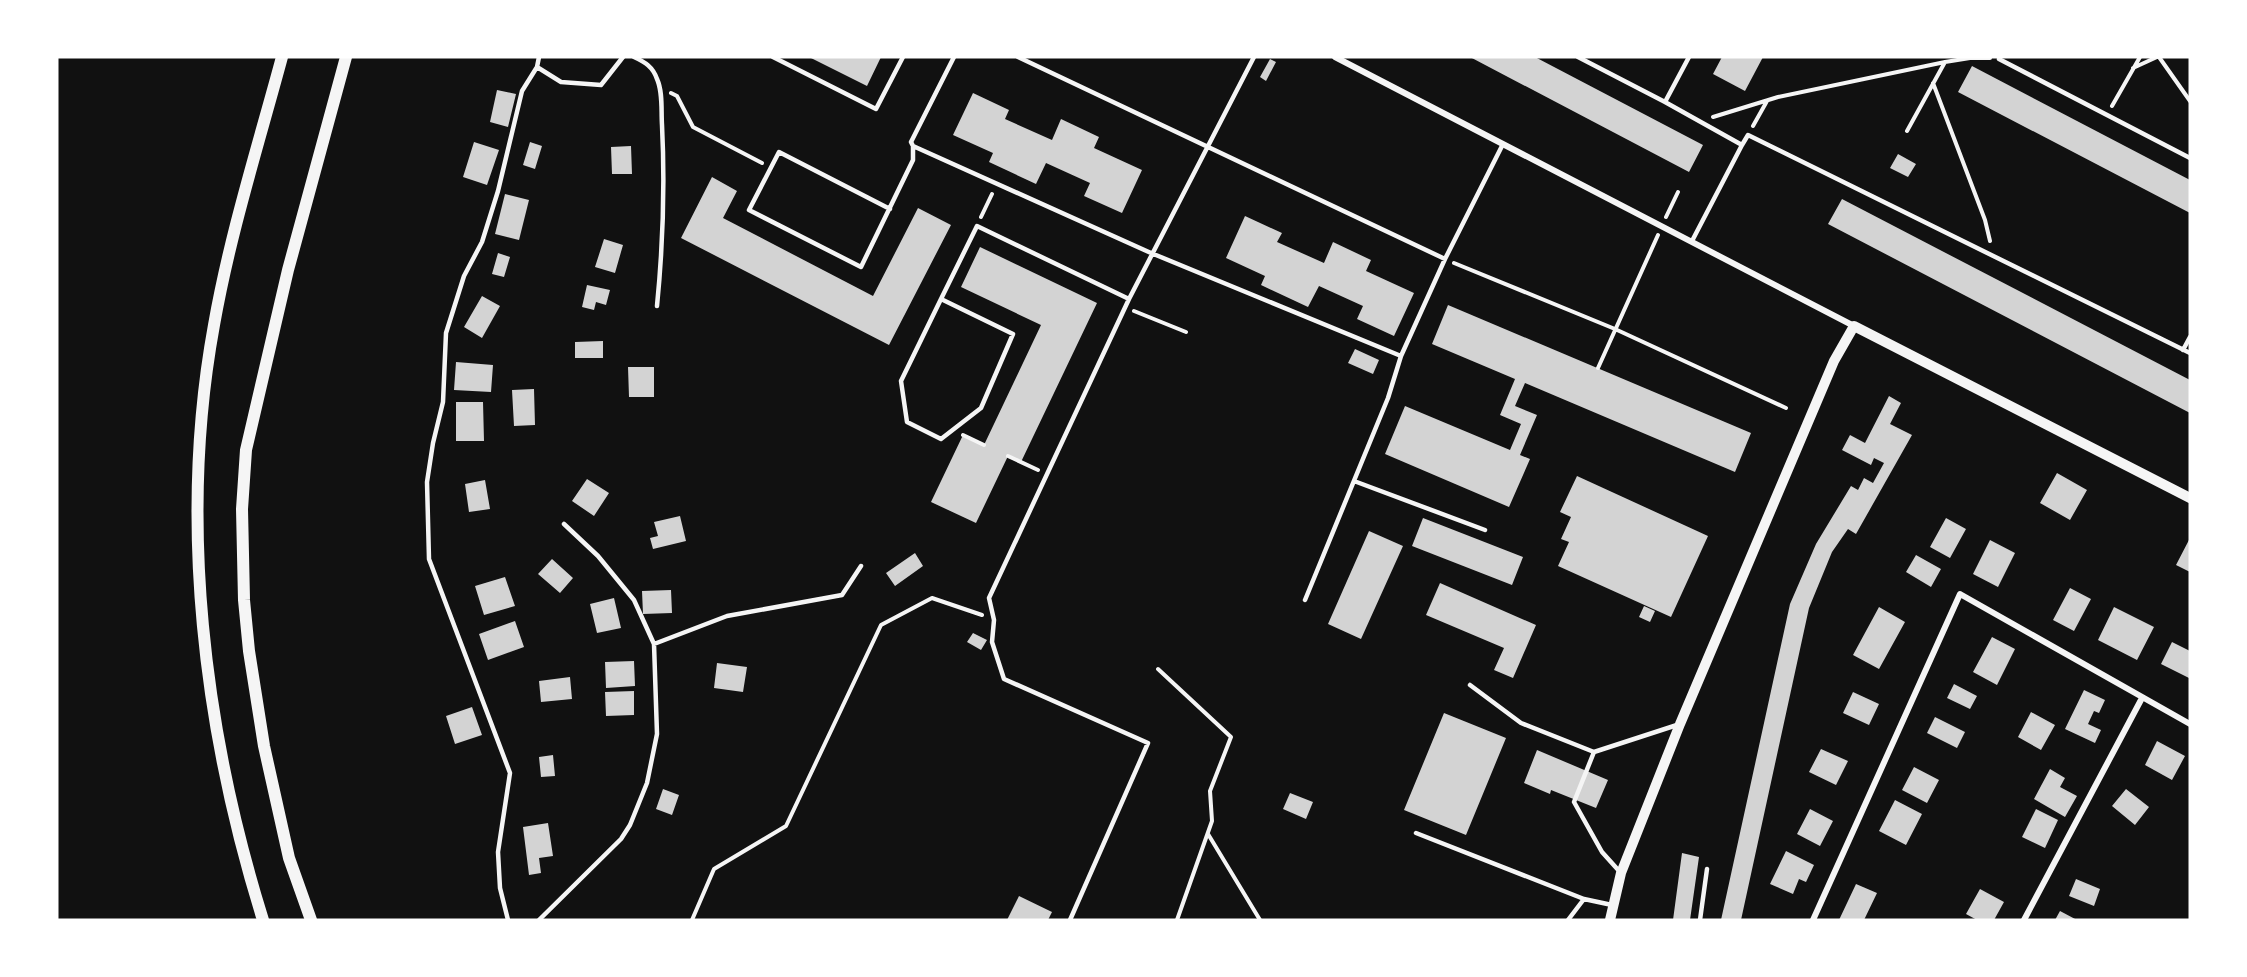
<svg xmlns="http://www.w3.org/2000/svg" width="2247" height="977" font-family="'Sofia Sans Condensed',sans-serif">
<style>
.building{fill:#d3d3d3}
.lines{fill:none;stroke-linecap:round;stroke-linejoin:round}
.path{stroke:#f5f5f5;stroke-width:4}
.service{stroke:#f5f5f5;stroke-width:4.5}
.minor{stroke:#f5f5f5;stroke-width:6}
.tertiary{stroke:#f5f5f5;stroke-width:10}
.secondary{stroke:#f5f5f5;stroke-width:12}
</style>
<rect width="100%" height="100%" fill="#111"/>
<path class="building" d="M809,57H881L867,86Z
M1470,57H1535L1703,145L1689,172Z
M1722,57H1763L1745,91L1713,74Z
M1270,59L1276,62L1266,81L1260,77Z
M1972,66L2190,180V213L1958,92Z
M497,90L516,94L508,127L490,122Z
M973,93L1009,110L1005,119L1052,140L1061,119L1099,137L1094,148L1142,170L1122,213L1084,196L1090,183L1046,163L1036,184L989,162L993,153L953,135Z
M474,142L499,150L487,185L463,177Z
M530,142L542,146L535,169L523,165Z
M631,146L632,174H612L611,147Z
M1898,154L1916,164L1908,177L1890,168Z
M712,177L737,191L723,218L873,296L918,208L951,225L889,345L681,238Z
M505,194L529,200L519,240L495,234Z
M1842,199L2190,380V413L1828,224Z
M1245,216L1282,233L1277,242L1324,263L1333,242L1371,260L1366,271L1414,293L1394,336L1357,319L1363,306L1319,286L1308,307L1261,285L1265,276L1226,258Z
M604,239L623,245L615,273L595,267Z
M980,247L1097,303L1021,462L1008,456L976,523L931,502L963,435L984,445L1041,325L961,287Z
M498,253L510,257L504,277L492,274Z
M587,285L610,290L606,305L596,302L594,310L582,307Z
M482,296L500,306L482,338L464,327Z
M1448,305L1751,433L1735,472L1525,383L1515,406L1537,415L1520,455L1530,459L1509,507L1385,454L1405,406L1510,450L1521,424L1500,415L1515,379L1432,344Z
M603,341V358H575V342Z
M1355,349L1379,360L1373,374L1348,363Z
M456,362L493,365L491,392L454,390Z
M628,367H654V397H629Z
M534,389L535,425L514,426L512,390Z
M1889,396L1901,403L1890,424L1912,435L1856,534L1848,529L1832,552L1809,608L1741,920H1721L1790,604L1816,544L1851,486L1858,490L1864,478L1873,483L1884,463L1874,458L1871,465L1842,450L1850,435L1865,443Z
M456,402H483L484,441H456Z
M2057,473L2087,490L2070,520L2040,503Z
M1577,476L1708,536L1671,617L1558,566L1569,542L1561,539L1571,517L1560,512Z
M587,479L609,493L594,516L572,501Z
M485,480L490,509L469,512L465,484Z
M680,516L686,541L653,549L650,538L658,536L654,522Z
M1423,518L1523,557L1512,585L1412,546Z
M1946,518L1966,529L1950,558L1930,547Z
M1369,531L1403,546L1361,639L1328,624Z
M2190,538V572L2176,565Z
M1990,540L2015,553L1998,587L1973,574Z
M915,553L923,566L895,586L886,573Z
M1916,555L1941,569L1931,587L1906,572Z
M552,559L573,578L560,593L538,574Z
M505,577L515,606L484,615L475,586Z
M1440,583L1536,625L1513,678L1494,670L1504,648L1426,615Z
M2070,588L2091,599L2074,631L2053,620Z
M671,590L672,613L643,614L642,591Z
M614,598L621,628L597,633L590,604Z
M1644,606L1655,611L1650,622L1639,617Z
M1879,607L1905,622L1879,669L1853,655Z
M2114,607L2154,627L2137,660L2098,640Z
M515,621L524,647L488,660L479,634Z
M973,633L987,640L981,650L967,642Z
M1992,637L2015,649L1997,685L1973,672Z
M2172,642L2190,651L2189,678L2161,664Z
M634,661L635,686L606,688L605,662Z
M717,663L747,667L743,692L714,688Z
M570,677L572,699L541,702L539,681Z
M1954,684L1977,696L1970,709L1947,698Z
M2084,690L2105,700L2099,713L2094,711L2088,724L2101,730L2095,743L2065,729Z
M634,691V715L606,716L605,692Z
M1853,692L1879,704L1869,725L1843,713Z
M472,707L482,735L455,744L446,716Z
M2031,712L2055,725L2041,750L2018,737Z
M1444,713L1506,738L1466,835L1404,810Z
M1935,717L1965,732L1957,748L1927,733Z
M2157,741L2185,756L2172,780L2145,765Z
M1821,749L1848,761L1836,785L1809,772Z
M1537,750L1608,780L1596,808L1551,790L1550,794L1524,783Z
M553,755L555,776L541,777L539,757Z
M1914,767L1939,780L1927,803L1902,790Z
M2050,769L2065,778L2060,787L2077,796L2065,817L2034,799Z
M663,789L679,795L672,815L656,809Z
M2126,789L2149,807L2135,825L2112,806Z
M1290,793L1313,802L1306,819L1283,809Z
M1895,800L1922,814L1906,845L1879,831Z
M1810,809L1833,821L1820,846L1797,834Z
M2036,809L2058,820L2045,848L2022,837Z
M548,823L553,856L539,858L541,873L529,875L523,827Z
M1786,851L1814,865L1806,882L1799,879L1793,894L1770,884Z
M1682,853L1699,857L1690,920H1673Z
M2076,879L2100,889L2094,906L2069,896Z
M1856,884L1877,893L1864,920H1839Z
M1980,889L2004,902L1994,920H1977L1966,914Z
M1019,896L1052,912L1048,920H1007Z
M2060,911L2077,920H2055Z"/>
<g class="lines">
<path class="path" d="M2159,57L2190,101
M2133,68L2157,57
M1933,83L1985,220L1990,241
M671,93L677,96L693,127L762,163
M2112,106L2140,57
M1713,117L1778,97L1945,62L1970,58H1990
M1753,126L1767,101
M1907,131L1945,62
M981,217L992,194
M1666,217L1678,192
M1454,263L1615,329L1786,408
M1134,311L1186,332
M1598,368L1658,235
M963,435L984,445
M1008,456L1038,470
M1158,669L1231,737L1210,791L1212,821L1177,920
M1208,834L1260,920
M692,920L714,869L786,826L881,625L932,598L982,615"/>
<path class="service" d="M634,57C645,62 653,67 657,79C663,92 661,110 662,125C665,185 663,245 657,306
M773,57L876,109L903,57
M954,57L911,142L913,146L1151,253L1401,356
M1018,57L1445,259
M1578,57L1665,102L1742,145L1692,241
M2000,57L1999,59L2190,158
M537,67L561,82L601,85L623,57
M1665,102L1689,57
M1742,145L1748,135L2190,353
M890,209L779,152L749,210L861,267L913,160V146
M941,299L901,381L907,422L941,439L981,408L1013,334L941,299L977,226L1129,299
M2183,350L2190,337
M1354,481L1485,530
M1305,600L1388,398L1401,356L1445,259L1503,144
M654,644L727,616L842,595L861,566
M1470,685L1521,723L1594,752
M1416,833L1584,899
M1620,872L1602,852L1574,802L1594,752L1677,725
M508,920L500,888L498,852L510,773L429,559L427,482L433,443L443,402L446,333L464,276L482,242L498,191L522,91L537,67L539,57
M539,920L621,839L630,825L647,783L657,734L654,644L634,600L598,556L564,524
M1070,920L1148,743L1004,679L992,642L994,620L989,598L1129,299L1254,57
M1568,920L1584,899L1612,905
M1700,920L1707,869"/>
<path class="minor" d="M1335,57L1854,326
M1813,920L1960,594L2190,724
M2024,920L2142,698"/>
<path class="tertiary" d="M1610,920L1621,873L1680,724L1834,361L1854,326L2190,498"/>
<path class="secondary" d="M263,920C204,731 178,521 214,325C230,234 258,146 282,57
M311,920L289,858L264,746L249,651L244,600L242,509L246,450L288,270L346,57"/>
</g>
<rect width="2247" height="977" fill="none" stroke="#ffffff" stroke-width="117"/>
</svg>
